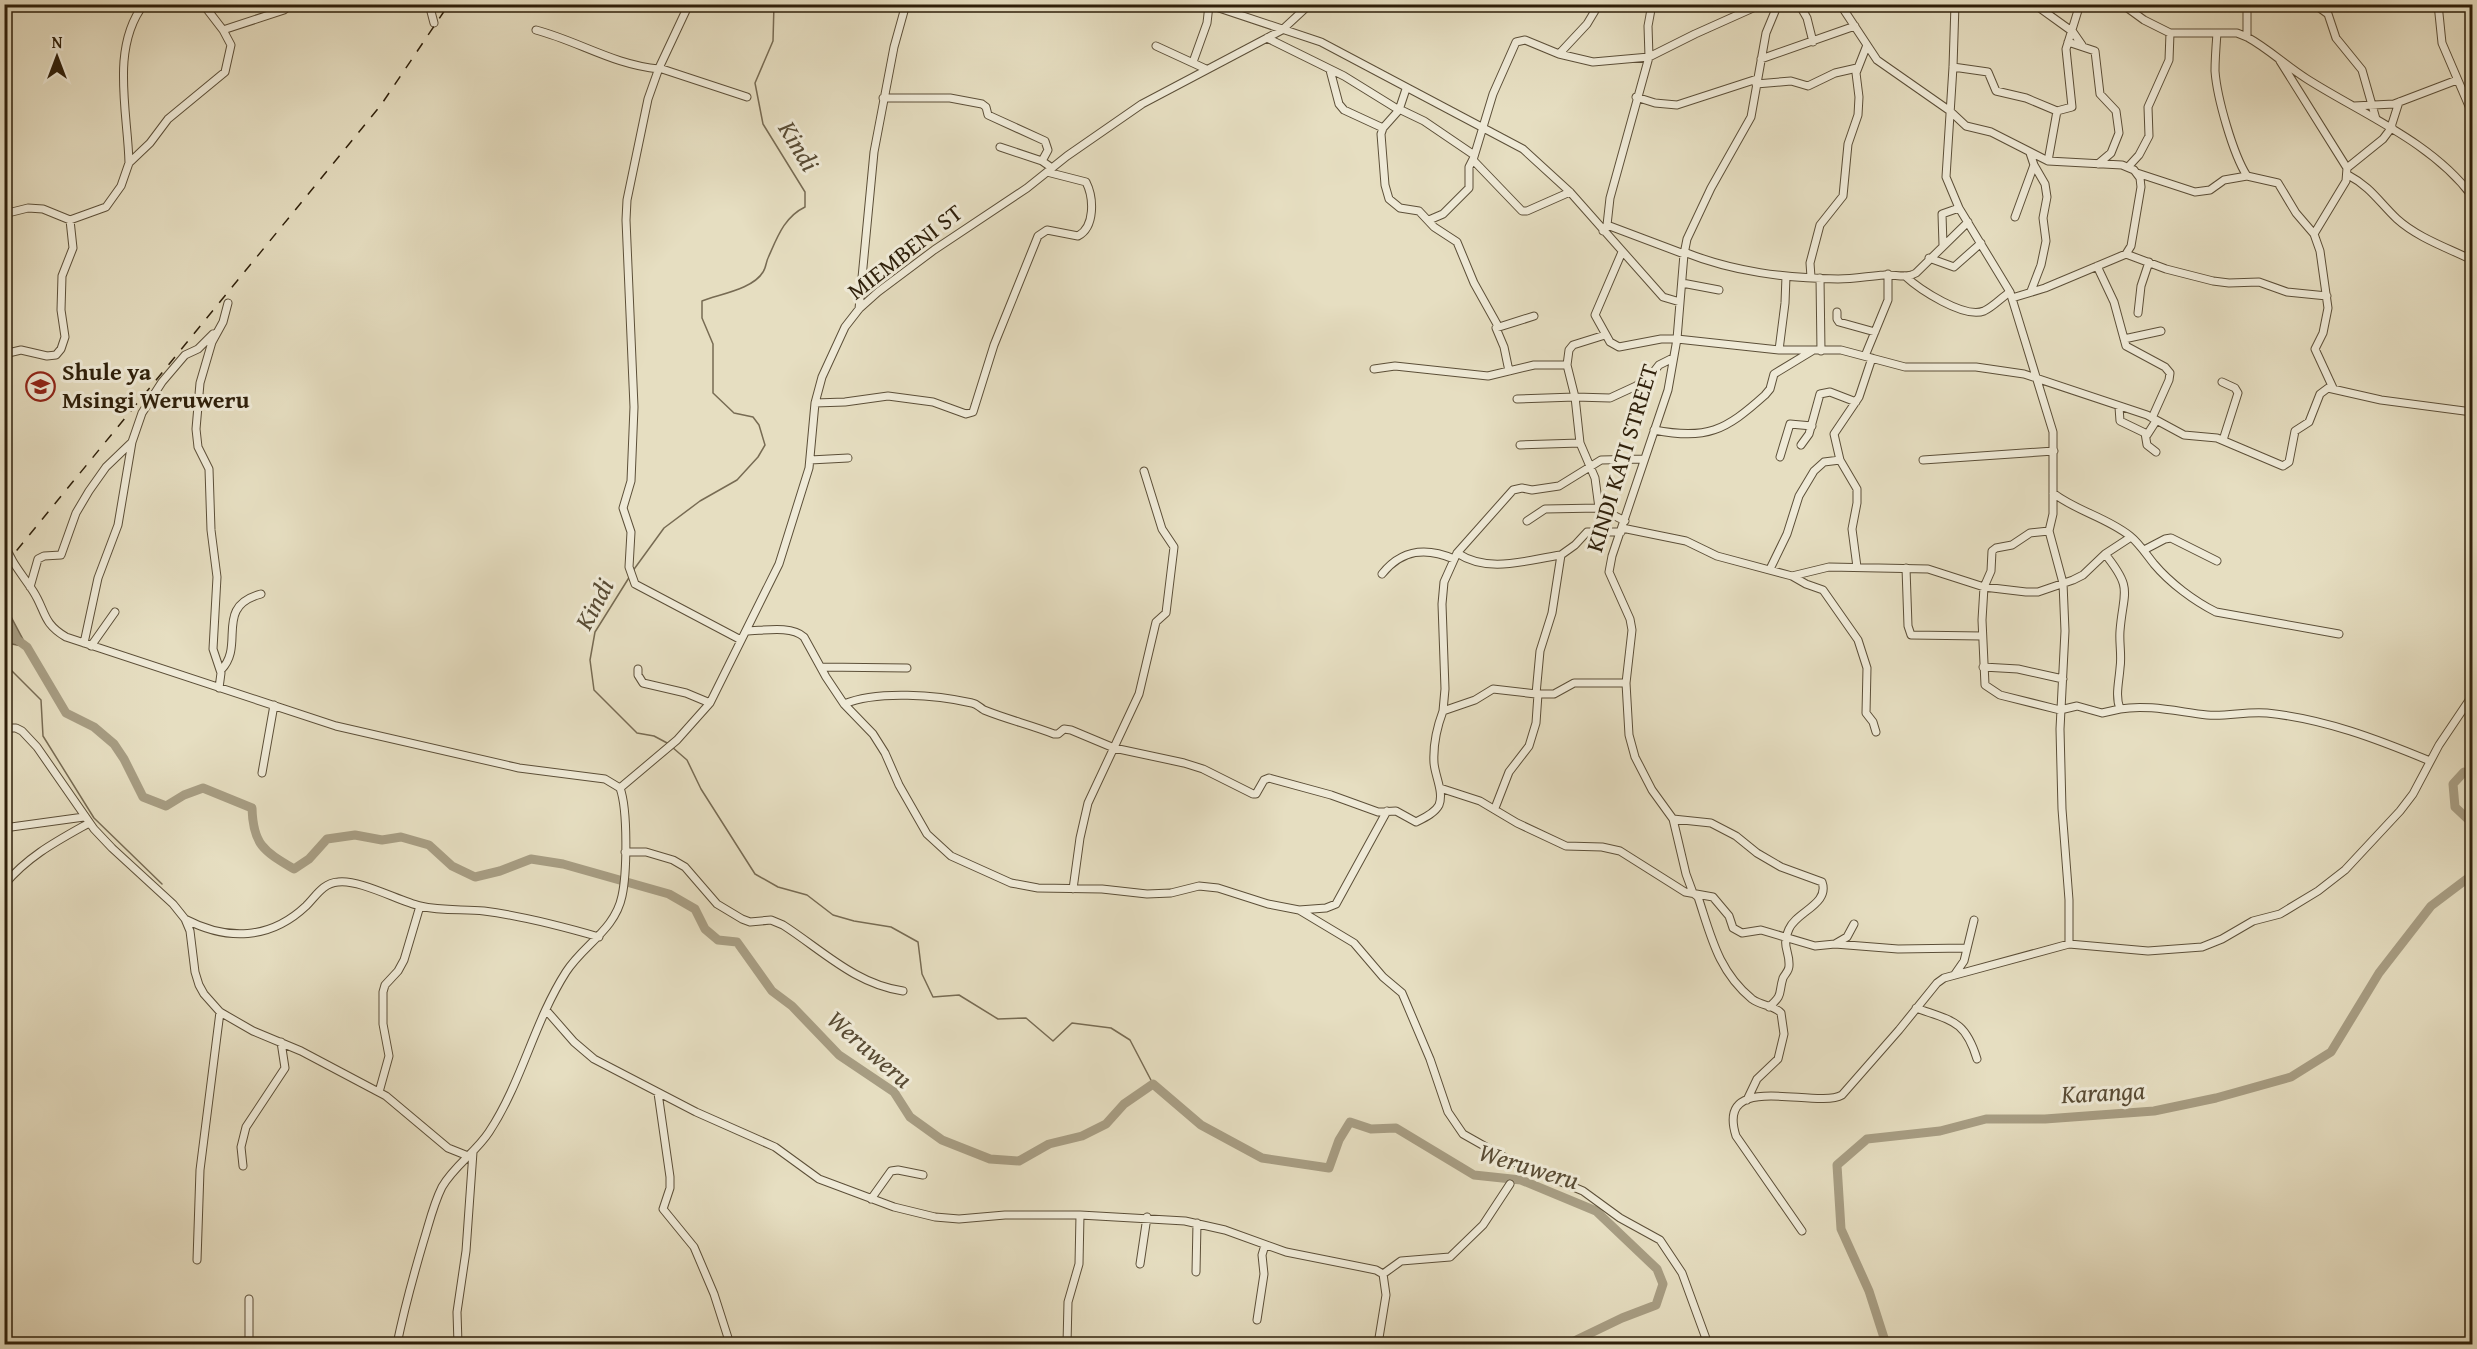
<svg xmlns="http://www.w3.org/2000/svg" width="2477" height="1349" font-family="'Gentium Book Plus',serif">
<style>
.water{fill:#a79d83;stroke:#776b53;stroke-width:1.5}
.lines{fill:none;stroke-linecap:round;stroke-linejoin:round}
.stream{stroke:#776b53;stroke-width:1.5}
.river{stroke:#a79d83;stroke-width:9}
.minor-casing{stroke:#5c4f38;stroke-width:9}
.minor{stroke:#efead7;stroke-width:7}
.rail{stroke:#2e1f0a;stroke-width:1.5;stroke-dasharray:10 10;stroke-linecap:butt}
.labels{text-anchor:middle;stroke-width:6;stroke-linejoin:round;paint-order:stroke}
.street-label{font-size:24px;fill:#2e1f0a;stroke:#efead7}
.poi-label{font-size:24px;font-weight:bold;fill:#2e1f0a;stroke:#efead7;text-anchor:start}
.water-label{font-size:26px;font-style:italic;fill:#584b34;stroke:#efead7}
</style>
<rect width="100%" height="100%" fill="#e6dec1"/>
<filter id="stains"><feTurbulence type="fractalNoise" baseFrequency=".00333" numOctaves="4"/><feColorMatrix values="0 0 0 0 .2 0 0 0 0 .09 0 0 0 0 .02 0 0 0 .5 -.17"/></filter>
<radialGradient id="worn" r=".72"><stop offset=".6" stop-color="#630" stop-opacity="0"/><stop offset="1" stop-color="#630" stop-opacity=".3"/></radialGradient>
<path class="water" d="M5,609L10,615L27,647L12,644L5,638Z"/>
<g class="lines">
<path class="stream" d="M632,572L664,528L700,501L737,480L758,457L765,445L759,425L753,417L734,413L713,393V344L702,318V301C720,294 753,289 763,272C766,268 766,262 768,258C777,238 784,217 805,207V192L763,124L755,83L773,41L774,4
M630,576L595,632L590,660L594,690L637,733L654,736L669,744
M4,663L41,700L43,736L94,818L162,884
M672,747L687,760L701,789L755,874L778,887L807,895L833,915L854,921L891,927L918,942L922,974L933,997L959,995L998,1019L1026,1018L1053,1041L1072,1023L1111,1028L1130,1040L1153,1084"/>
<path class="river" d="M2469,4L2472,38
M4,630L27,647L66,713L94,727L114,744L124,759L143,797L166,806L184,795L203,788L252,808C253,845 264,851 294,869L309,859L327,839L355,835L382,840L401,837L429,845L452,866L475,877L500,871L531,859L563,864L669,894L695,909L705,929L718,940L737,942L772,991L792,1006L839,1055L894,1092L910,1117L942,1140L990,1159L1019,1161L1049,1144L1082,1136L1106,1124L1124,1104L1153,1084L1201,1125L1262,1158L1329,1168L1339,1140L1350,1122L1371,1129L1396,1128L1474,1175L1521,1180L1596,1211L1657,1269L1663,1284L1656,1305L1622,1318L1568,1344
M2472,776L2464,772L2453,784L2455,807L2472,823
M1886,1344L1869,1291L1841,1229L1837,1165L1867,1139L1940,1131L1986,1119H2045L2154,1111L2216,1098L2291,1077L2331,1052L2379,973L2431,906L2472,875"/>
<defs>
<path id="minor" d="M429,4L434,23
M689,4L659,68L648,99L627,200L626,220L634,407L631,481L623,508L631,532L629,567L635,584L741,640
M1207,4L1321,42L1523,149L1570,192L1663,297L1680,302
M1799,4L1807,18L1813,42
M1840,4L1877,60L1950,111L1966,126L1991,132L2048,161L2122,165L2134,170L2140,178L2141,187L2131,246L2126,254L2045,288L2012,298
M1955,4L1953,67L1946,177L1959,208L2010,292L2053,432V514L2049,531L2063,583L2065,631L2060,729L2062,809L2069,900V944
M2034,4L2073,32L2082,45
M2122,4L2144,20L2170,33H2237L2247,37C2269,49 2286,66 2307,79C2362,114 2432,142 2472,196
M2247,4V37
M2314,4L2328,14L2336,38L2362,70L2376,119
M2438,4L2442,43L2472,113
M223,30L284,10L292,4
M536,30C578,41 614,65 659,69
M2217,33C2216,46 2215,59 2215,71C2217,98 2233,154 2247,176L2278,183L2296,213L2314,234L2320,251L2328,308L2323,333L2315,349L2333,388
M1267,38L1344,76L1399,110
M2068,42L2095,51L2100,94L2116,111L2119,133L2111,153L2098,164
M1156,46L1206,69
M1559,54L1587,24L1599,4
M1761,59L1855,26
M2280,61L2347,168L2346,181L2314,234
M1193,62L1207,23L1209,5
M1953,67L1988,72L1996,91L2026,98L2057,111
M659,68L747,97
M1330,70L1339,104L1344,110L1383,128
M1756,84L1791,81L1808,86L1835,73L1857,68
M1406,89L1399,110L1383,128L1381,134L1385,185L1389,199L1400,208L1419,211L1434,227L1457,242L1474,283L1498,326
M1636,97L1655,103L1677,105L1757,79
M883,98H950L982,104L986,107L988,115L1045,141L1048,150L1042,161
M2354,106L2394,104L2457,80
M1399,109L1424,121L1474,155
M2391,127L2399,102
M1000,147L1042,161L1052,168
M2030,153L2034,165L2045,184L2047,197L2043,218L2046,241L2041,265L2031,291
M2048,161L2057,111L2072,107L2066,49L2080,4
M129,163C128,113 110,48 144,4
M2128,167L2139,155L2149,136L2148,107L2169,60L2170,33
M2347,168L2383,139L2392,127
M2137,173L2195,192L2210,190L2224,180L2247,176
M2348,175C2371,187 2379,202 2397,219C2418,238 2448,248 2472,260
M1570,192L1527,211H1522L1473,160L1493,94L1516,42L1525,40L1559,54L1593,62L1649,57L1695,34L1762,4
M4,214L28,208L43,209L70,220L106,207L121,186L129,163L150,143L168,119L225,72L231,45L223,30L203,4
M2015,217L2034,165
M1429,220L1443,214L1469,188V167L1473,159
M1607,225L1684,254
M1603,231L1607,225L1610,198L1649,57L1648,26L1652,4
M1943,245L1942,214L1959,208
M1622,252L1595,315L1610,342L1619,347L1661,339H1677L1779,350H1841L1905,367H1976L2024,374L2147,415L2184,435L2217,438L2283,466L2289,462L2295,431L2309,422L2320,394L2328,388L2381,400L2472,412
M1684,252C1734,272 1785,278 1838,279C1854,279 1869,276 1884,275C1895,274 1906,279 1916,273L1968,222
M2126,254L2166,269L2213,281L2229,283L2259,282L2287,292L2327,296
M1929,258L1954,267L1981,243
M2097,266L2114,302L2126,346L2165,367L2170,373L2169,380L2152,418
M1905,276C1919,289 1964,319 1984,311C1993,307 2002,297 2010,292
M1811,277L1810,263L1820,225L1843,196L1848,144L1858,115L1859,97L1856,73L1867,45
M1820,278L1821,351
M1682,283L1719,290
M859,309L874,152L894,47L906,4
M1837,312V319L1839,322L1875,332
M2138,313L2141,286L2149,262
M1605,335L1573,345L1569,350L1567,365L1575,397L1580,443L1595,478L1599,508L1625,521
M2124,339L2161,331
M1779,350L1785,303L1786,276
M4,354L21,350L47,356L56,355L61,349L65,337L61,310L62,276L73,248L70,220
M1865,356L1888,300V274
M1374,369L1395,366L1488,376L1534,365H1567
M1509,371L1504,347L1496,328L1534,316
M2222,382L2235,388L2238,393L2223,440
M1517,399L1575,397L1610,398L1636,386L1652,374L1659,365L1673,358
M815,403L845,402L888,396L933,402L966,414L973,412L994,345L1038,236L1047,230L1078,236C1095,227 1094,198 1086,182L1047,172
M2119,407L2120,421L2145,433L2147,445L2156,452
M1654,430C1707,440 1725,431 1765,395L1770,389L1774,374L1812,351
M2147,435L2156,421
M1520,445L1580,443
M1801,445L1809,434L1820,394L1830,392L1856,402
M1780,457L1790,424L1812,426
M810,460L848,458
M1923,460L2054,451
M4,474V499
M2053,493C2076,511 2106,517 2130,536C2139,543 2146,554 2154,564C2170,583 2194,601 2216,612L2339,634
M1527,521L1545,509L1599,508
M1622,528L1686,541L1717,556L1792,576L1829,567L1928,569L1984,587L2026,592H2038L2073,580L2083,575L2105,554L2131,537
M2049,531L2030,533L2012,545L1996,548L1992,551L1991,571L1984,587L1982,620L1985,685L2000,695L2060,710L2077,706L2102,713L2120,709
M4,542C11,563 22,574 33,591C46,611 42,623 66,637L336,726L519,768L605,779L620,788C628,810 627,873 622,896C615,930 583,945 566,972C534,1022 522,1082 489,1132C476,1152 454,1166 442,1187C433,1205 429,1224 423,1243C413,1277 404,1310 397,1344
M2144,550L2165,539L2171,538L2217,561
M1457,553C1489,574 1526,560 1561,555
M2105,554C2134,590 2123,591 2120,631C2119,643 2122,656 2120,668C2119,682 2115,696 2120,709C2148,704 2179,712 2207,715C2227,717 2246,711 2267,713C2325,719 2377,739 2430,761
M1857,567L1852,529L1857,503V489L1840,460L1834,434L1859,397L1872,358
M1906,568L1908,626L1911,635L1982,636
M1770,569L1787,534L1799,496L1814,471L1824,462L1840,460
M1382,574C1402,549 1426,547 1454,559
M1792,576L1806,584L1823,590L1858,640L1867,668L1866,713L1873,722L1876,732
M30,587L38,559L44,556L61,555L76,513L89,491L106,467L132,442L142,413L162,382L185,355L198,349L213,334
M746,631C762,631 791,625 804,637L826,677L844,704L873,734L885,753L899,785L927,834L951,856L1011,883L1038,888L1102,889L1147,894L1171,893L1199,886L1218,888L1268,904L1299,910L1354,943L1383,977L1402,993L1430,1059L1448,1112L1463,1134L1509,1160L1583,1191L1620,1218L1660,1240L1682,1273L1708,1344
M84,643L98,578L118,525L132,442
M91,646L115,612
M821,667L907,668
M1983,667L2018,669L2063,679
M638,669V675L643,683L686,693L710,703
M221,670C246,645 213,607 261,594
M219,688L221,673L213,649L217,577L211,530L209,469L198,447L196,429L200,383L212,342L223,322L228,303
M1536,694L1540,651L1552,613L1561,555L1575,545L1587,532H1621
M844,704C878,690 937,695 972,703C977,704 979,707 984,710C1006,719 1031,725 1054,734H1058L1064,729L1071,730L1114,748L1184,763L1203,769L1253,794H1256L1264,780L1269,778L1331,795L1378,812L1396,811L1416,822C1424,818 1435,813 1439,805C1444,792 1435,776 1434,763C1433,746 1437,727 1443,711L1475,700L1493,689L1536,694H1554L1574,683H1626
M1443,711L1445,689L1442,604L1444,582L1457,553L1513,490L1522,488L1532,490L1559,486L1601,460L1644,459
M4,728H16L22,731L37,747L94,829L112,848L173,904L185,919L190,931L195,972L199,985L204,994L220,1012L253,1031L301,1051L386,1096L448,1148L468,1156
M262,773L274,705
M620,788L677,740L710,703L779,564L809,468L815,403L822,377L845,327L859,309L878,292L934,250L1027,188L1067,156L1142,104L1267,38L1282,30L1310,4
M1440,788L1480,801L1517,823L1566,846L1602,847L1620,851L1685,892L1713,897L1729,916L1733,928L1742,933L1761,930L1815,946L1835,944L1898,949L1966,948
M1495,808L1509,772L1529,746L1536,723L1538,694
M1673,819L1711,823L1736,836L1757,853L1781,867L1822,882C1830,904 1796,912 1789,929C1781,948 1790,950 1789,966C1789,971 1785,974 1783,978C1778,994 1784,994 1769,1007
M4,828L84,817
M625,852H646L673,860L685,867L717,904L742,919L750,922L771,920L783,925C822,950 855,984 903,991
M4,885C28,856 57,841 89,823
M1073,889L1080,838L1088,803L1139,694L1156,622L1166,613L1174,547L1162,529L1144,471
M1299,910L1326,908L1336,904L1387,811
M185,919C227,941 270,940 306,906C316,896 323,883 338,882C359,879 399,901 420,906C441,911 463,909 484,911C523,916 561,926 599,937
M1835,944L1847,937L1854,924
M1955,974L1964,961L1974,920
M1916,1008C1952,1021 1965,1020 1977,1059
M546,1010L574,1042L594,1059L696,1112L775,1147L819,1179L894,1207L935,1217L959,1219L1005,1215H1080L1185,1221L1225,1230L1286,1252L1376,1270L1383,1274L1386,1295L1378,1344
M379,1092L389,1056L383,1024V992L385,985L398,971L404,960L420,906
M658,1093L670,1177V1188L663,1209L694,1247L714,1294L730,1344
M1747,1100L1757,1079L1778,1059L1784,1034L1781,1013C1774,1005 1761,1006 1752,999C1718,971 1711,936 1698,897L1693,893L1686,874L1673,819L1652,790L1635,757L1629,735L1626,683L1632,630L1630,619L1609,572L1612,556L1668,390L1677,339L1684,254L1687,239L1711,188L1751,117L1766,33L1778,4
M243,1166L241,1147L246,1127L285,1068L281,1042
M871,1199L891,1171L898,1170L923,1175
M1802,1231L1736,1136C1715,1069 1816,1110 1842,1095L1899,1030L1937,983L1944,978L2069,944L2148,951L2202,947L2222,939L2253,921L2280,914L2318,891L2345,870L2400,811L2413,794L2439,745L2472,696
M197,1260L200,1170L220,1012
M1140,1264L1147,1217
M1196,1272L1197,1223
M1383,1274L1401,1261L1450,1257L1483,1225L1510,1184
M249,1299V1344
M1257,1320L1264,1274L1262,1255L1265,1245
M458,1344L457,1312L466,1251L473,1152
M1067,1344L1068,1302L1079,1264L1080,1215"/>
</defs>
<use href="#minor" class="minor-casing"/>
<use href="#minor" class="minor"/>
<path class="rail" d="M4,566L381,105L449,4"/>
</g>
<defs>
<symbol id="school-ring" viewBox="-11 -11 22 22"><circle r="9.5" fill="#efead7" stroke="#8f2418" stroke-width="1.5"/><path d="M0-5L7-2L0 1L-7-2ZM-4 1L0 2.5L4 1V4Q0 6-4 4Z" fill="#8f2418"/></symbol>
</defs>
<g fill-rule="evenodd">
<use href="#school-ring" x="24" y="370" width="33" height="33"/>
</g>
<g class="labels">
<g class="street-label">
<text transform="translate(905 252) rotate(-38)" y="8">MIEMBENI ST</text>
<text transform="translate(1622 458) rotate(-73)" y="8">KINDI KATI STREET</text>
</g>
<g class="poi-label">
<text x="62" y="380">Shule ya<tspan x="62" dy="28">Msingi Weruweru</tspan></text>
</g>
<g class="water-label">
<text transform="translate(799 146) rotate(59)" y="9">Kindi</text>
<text transform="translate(594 604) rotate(-62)" y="9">Kindi</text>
<text transform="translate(870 1049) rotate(41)" y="9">Weruweru</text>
<text transform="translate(2103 1092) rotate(-3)" y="9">Karanga</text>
<text transform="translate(1529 1166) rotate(17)" y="9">Weruweru</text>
</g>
</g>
<rect width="2477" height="1349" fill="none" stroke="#e6dec1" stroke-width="24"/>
<rect x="6" y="6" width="2465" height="1337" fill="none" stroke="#2e1f0a" stroke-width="3"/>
<rect x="12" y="12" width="2453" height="1325" fill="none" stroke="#2e1f0a" stroke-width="1.5"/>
<g transform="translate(57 57)" stroke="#efead7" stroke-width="4.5" paint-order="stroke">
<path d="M0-4.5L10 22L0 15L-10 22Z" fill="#2e1f0a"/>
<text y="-9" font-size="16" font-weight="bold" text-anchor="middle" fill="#2e1f0a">N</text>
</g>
<rect width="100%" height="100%" filter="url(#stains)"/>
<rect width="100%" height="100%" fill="url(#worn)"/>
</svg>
